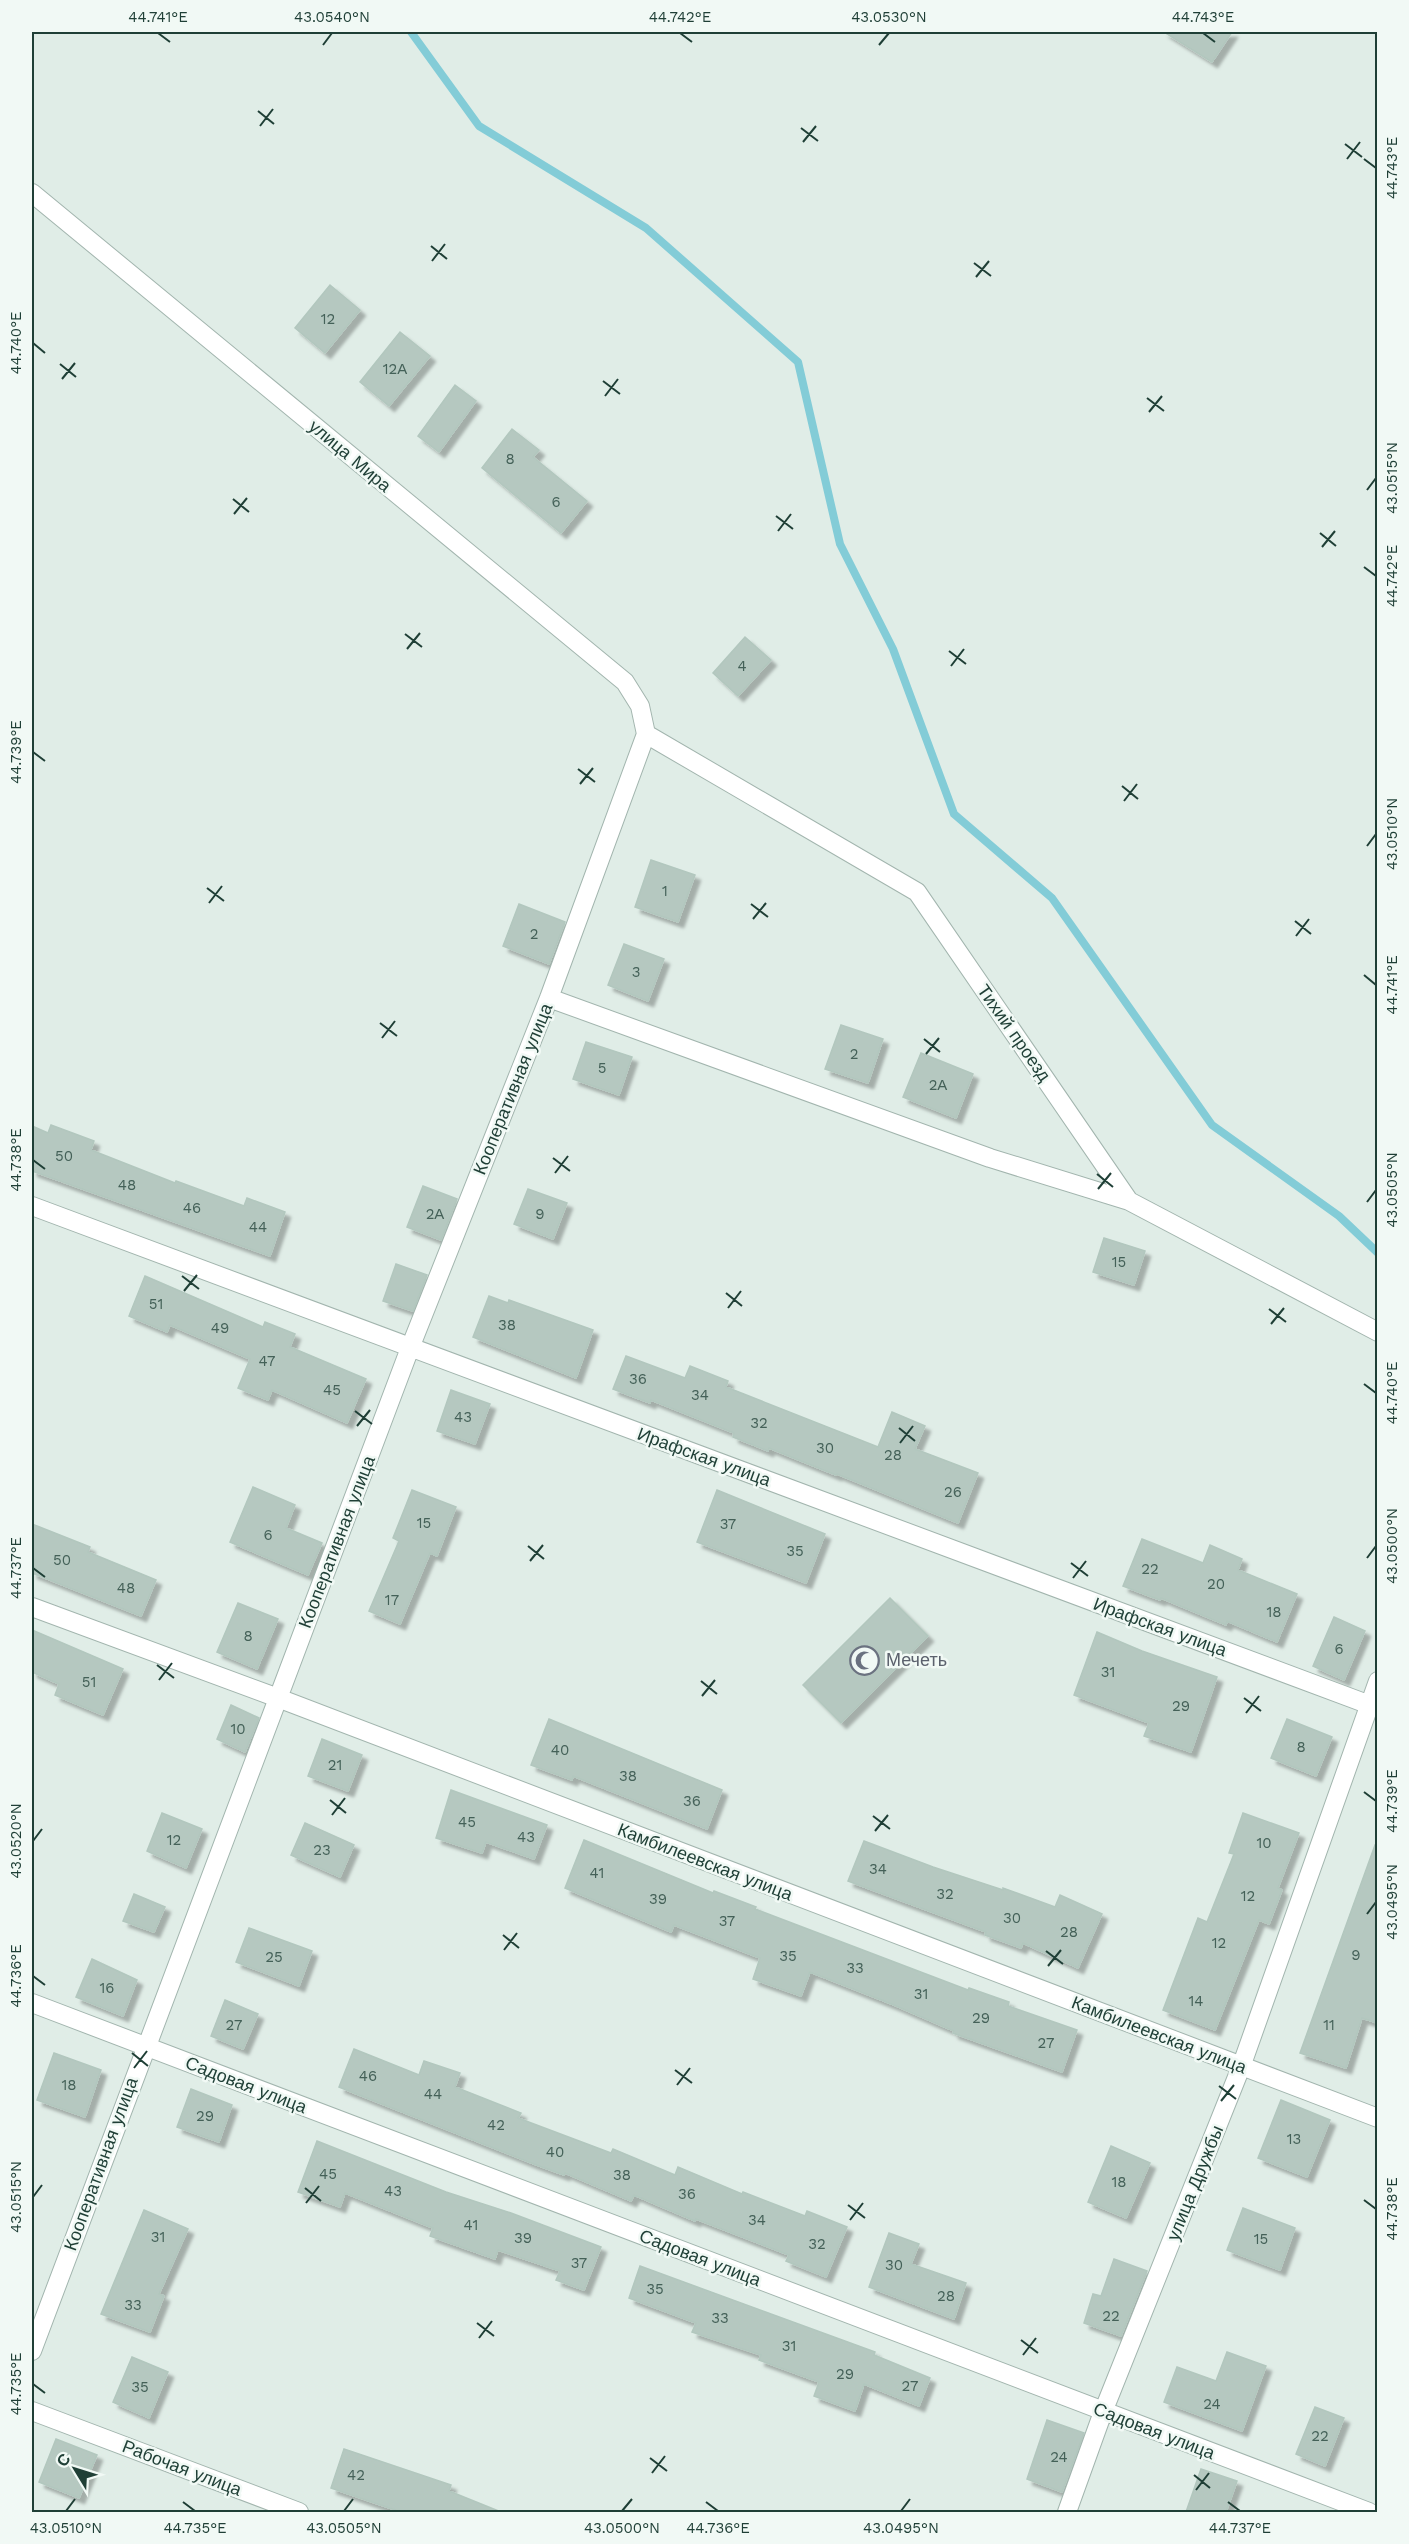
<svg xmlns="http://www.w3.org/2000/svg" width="1409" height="2544" font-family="'Work Sans',sans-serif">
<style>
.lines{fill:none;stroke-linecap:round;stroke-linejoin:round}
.stream{stroke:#83ccd7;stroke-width:8}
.building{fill:#b5c8c0;stroke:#b2c7be;stroke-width:1.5;filter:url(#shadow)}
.minor-casing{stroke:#a2b5ae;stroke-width:20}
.minor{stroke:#fff;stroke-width:18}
.ticks{fill:none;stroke:#1f3f36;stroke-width:2}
.labels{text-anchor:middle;stroke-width:5;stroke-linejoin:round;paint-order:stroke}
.number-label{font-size:15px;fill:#446158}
.street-label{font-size:18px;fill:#1f3f36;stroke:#f1f9f5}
.worship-label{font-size:18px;fill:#5b616d;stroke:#f1f9f5;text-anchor:start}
.neatline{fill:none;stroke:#1f3f36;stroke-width:2}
.ticks-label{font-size:15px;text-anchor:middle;fill:#1f3f36}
</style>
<defs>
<filter id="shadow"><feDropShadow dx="5.5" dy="5.5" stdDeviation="1.5" flood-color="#0004"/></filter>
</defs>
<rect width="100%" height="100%" fill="#e0ede7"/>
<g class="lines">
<path class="stream" d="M411,32L479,126L646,228L798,362L840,544L893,649L954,814L1052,898L1212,1125L1339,1216L1378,1253"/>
</g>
<path class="building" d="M1164,32H1232L1212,62Z
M330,285L360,310L325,353L295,328Z
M400,332L430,356L389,406L360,382Z
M455,385L476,401L439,452L418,436Z
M512,429L539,450L533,457L587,501L561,533L482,468Z
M745,637L771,660L738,696L713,673Z
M651,860L695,875L678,922L635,907Z
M519,904L565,922L549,964L503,946Z
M624,944L664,959L648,1001L608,985Z
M841,1025L883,1039L868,1083L825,1069Z
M586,1042L632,1057L619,1095L573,1079Z
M921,1053L973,1074L956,1118L903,1097Z
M51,1125L94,1141L91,1150L175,1183L176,1181L244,1206L247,1198L285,1212L270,1256L32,1171V1126L48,1133Z
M423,1186L457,1199L441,1240L407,1227Z
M528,1189L567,1203L553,1239L514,1224Z
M1104,1238L1145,1251L1134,1285L1093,1272Z
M396,1264L427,1275L413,1311L383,1301Z
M145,1276L263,1327L265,1322L295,1334L290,1347L366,1379L347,1423L272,1390L268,1400L238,1388L250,1359L170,1325L167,1332L129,1316Z
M489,1296L508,1303L509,1300L593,1330L576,1378L473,1337Z
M626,1356L685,1378L690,1366L728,1381L726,1387L878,1447L892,1412L925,1426L915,1449L978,1473L958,1523L837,1474L836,1475L769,1448L768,1451L733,1437L734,1433L651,1400L650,1403L613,1389Z
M451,1390L490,1404L475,1444L437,1431Z
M253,1487L295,1505L286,1528L322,1543L308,1575L230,1542Z
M412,1490L456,1507L437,1556L430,1553L400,1624L369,1611L399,1541L393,1538Z
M717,1490L825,1534L806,1583L697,1542Z
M32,1524L90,1547L88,1552L156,1580L141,1616L32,1573Z
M1142,1539L1203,1563L1210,1545L1242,1559L1238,1570L1297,1594L1277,1642L1227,1621L1226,1625L1161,1598L1160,1600L1123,1586Z
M890,1598L928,1636L841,1723L803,1685Z
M238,1603L278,1619L257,1669L217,1652Z
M1334,1617L1365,1631L1344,1680L1313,1666Z
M32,1630L123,1669L103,1715L55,1695L59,1684L32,1672Z
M1097,1632L1142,1651L1217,1677L1191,1752L1144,1736L1149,1723L1074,1695Z
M231,1705L259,1718L245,1752L217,1739Z
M549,1719L722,1790L707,1829L573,1776L572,1780L531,1765Z
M1287,1719L1332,1737L1316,1776L1271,1758Z
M322,1739L362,1755L348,1791L308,1776Z
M451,1790L547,1825L534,1859L486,1842L482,1853L436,1838Z
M162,1813L202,1829L186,1868L147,1851Z
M1243,1813L1299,1833L1278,1888L1282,1890L1269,1924L1259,1920L1215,2030L1163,2010L1198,1918L1207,1922L1234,1854L1229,1853Z
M305,1823L354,1845L340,1877L291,1855Z
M584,1840L713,1893L714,1891L756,1907L755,1909L968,1990L969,1988L1009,2002L1008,2006L1077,2030L1062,2072L953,2033L954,2031L894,2005L810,1972L801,1996L753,1979L760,1958L674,1925L671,1932L565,1888Z
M864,1841L933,1867L1003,1890V1888L1055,1907L1060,1895L1102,1914L1078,1968L1023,1943L1021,1948L985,1935L986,1932L848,1881Z
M1375,1845L1377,1846V2023L1362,2018L1346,2068L1300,2053Z
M134,1894L165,1907L154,1932L123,1921Z
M249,1928L312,1951L299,1986L236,1962Z
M92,1959L137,1980L123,2016L76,1997Z
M225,2000L258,2014L243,2049L211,2036Z
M354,2049L419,2075L424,2061L460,2073L455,2087L521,2113L518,2118L611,2153L613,2149L675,2175L678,2167L742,2194L743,2192L805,2216L807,2211L847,2227L826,2277L786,2261L789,2255L696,2219L695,2221L634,2195L631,2201L565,2173L564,2175L534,2164L339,2087Z
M54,2053L101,2070L85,2117L37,2100Z
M191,2089L232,2105L219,2142L177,2127Z
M1281,2100L1330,2120L1307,2177L1258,2158Z
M317,2141L446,2192L511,2213L601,2247L584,2290L556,2280L560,2271L498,2250L495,2259L430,2236L433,2228L345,2193L340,2207L298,2192Z
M1111,2146L1150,2163L1126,2218L1088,2202Z
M1243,2208L1295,2228L1280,2270L1227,2250Z
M144,2210L188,2229L159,2294L164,2296L150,2332L101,2314Z
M889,2233L919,2244L911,2264L966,2283L954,2319L869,2287Z
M1114,2259L1147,2271L1121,2336L1084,2323L1093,2294L1101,2296Z
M640,2266L875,2352L874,2355L930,2378L919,2406L864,2384L855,2411L814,2396L819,2382L759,2360L761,2355L692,2332L696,2323L629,2298Z
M1227,2352L1266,2366L1242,2431L1164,2402L1177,2367L1216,2381Z
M132,2357L168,2372L149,2418L113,2402Z
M1315,2407L1344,2418L1325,2466L1296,2454Z
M1047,2420L1084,2433L1062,2492L1027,2479Z
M56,2439L97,2455L79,2498L39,2482Z
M344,2449L451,2485L449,2491L501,2512H401L331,2488Z
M1201,2469L1237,2481L1226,2512H1186Z"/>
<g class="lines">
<defs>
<path id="minor" d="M32,193L625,682L640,706L646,734
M646,734L917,892L1129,1201L1378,1332
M549,998L990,1158L1129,1201
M32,1206L1378,1708
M32,1607L278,1698L1378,2118
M32,2003L1369,2512
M32,2351L410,1348L549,998L646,734
M32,2411L299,2512
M1067,2512L1103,2412L1241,2067L1378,1681"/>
</defs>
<use href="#minor" class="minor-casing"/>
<use href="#minor" class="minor"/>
</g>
<path class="ticks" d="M158,33L170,42M680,33L692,42M1203,33L1215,42M323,45L332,33M879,45L889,33M258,111L274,124M260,126L273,109M801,128L818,141M803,142L816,126M1345,144L1362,157M1347,159L1360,142M1364,159L1376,168M431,246L447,259M432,261L445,244M974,263L991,276M976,277L989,261M33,343L45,353M60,364L76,377M62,379L75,363M603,381L620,394M605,396L618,379M1147,398L1164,411M1149,412L1162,396M1367,490L1376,478M233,499L249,512M234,514L247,498M776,516L793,529M778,531L791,514M1320,533L1336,546M1322,547L1335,531M1364,567L1376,576M405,634L422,647M407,649L420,633M949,651L966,664M951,666L964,649M33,752L45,761M578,769L595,782M580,784L593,768M1122,786L1138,799M1124,801L1137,784M1367,846L1376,834M207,888L224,901M209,903L222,886M751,904L768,917M753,919L766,903M1295,921L1311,934M1296,936L1309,919M1364,975L1376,985M380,1023L397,1036M382,1038L395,1021M924,1039L940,1052M926,1054L939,1038M553,1158L570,1171M33,1160L45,1169M555,1173L568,1156M1097,1174L1113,1187M1098,1189L1111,1173M1367,1202L1376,1190M182,1276L199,1289M184,1291L197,1275M726,1293L742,1306M728,1308L741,1291M1269,1309L1286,1322M1271,1324L1284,1308M1364,1384L1376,1393M355,1411L372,1424M357,1426L370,1410M899,1428L915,1441M900,1443L913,1426M528,1546L544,1559M1367,1558L1376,1546M530,1561L543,1545M1071,1563L1088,1576M33,1568L45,1577M1073,1578L1086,1561M157,1665L174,1678M159,1680L172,1663M701,1681L717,1694M702,1696L715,1680M1244,1698L1261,1711M1246,1713L1259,1696M1364,1792L1376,1801M330,1800L346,1813M332,1815L345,1798M873,1816L890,1829M875,1831L888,1815M33,1841L42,1829M1367,1914L1376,1902M503,1935L519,1948M504,1950L517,1933M1046,1951L1063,1964M1048,1966L1061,1950M33,1976L45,1985M132,2053L148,2066M134,2068L147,2051M675,2070L692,2083M677,2085L690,2068M1219,2086L1236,2099M1221,2101L1234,2085M305,2188L321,2201M33,2197L42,2185M1364,2200L1376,2209M306,2203L319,2186M848,2205L865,2218M850,2220L863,2203M477,2323L494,2336M479,2338L492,2321M1021,2340L1038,2353M1023,2355L1036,2338M33,2384L45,2393M650,2458L667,2471M652,2473L665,2456M1194,2475L1210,2488M1196,2490L1209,2473M183,2502L195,2511M706,2502L718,2511M1228,2502L1240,2511M66,2511L75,2499M344,2511L353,2499M622,2511L632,2499M901,2511L910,2499"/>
<defs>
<symbol id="mosque-ring" viewBox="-11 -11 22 22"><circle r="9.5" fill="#f1f9f5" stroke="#6b7280" stroke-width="1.5"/><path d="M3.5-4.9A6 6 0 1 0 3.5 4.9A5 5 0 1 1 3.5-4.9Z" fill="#6b7280"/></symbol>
</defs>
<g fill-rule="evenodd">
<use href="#mosque-ring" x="848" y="1644" width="33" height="33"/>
</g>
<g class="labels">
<g class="number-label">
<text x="328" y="324">12</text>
<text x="395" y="374">12А</text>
<text x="510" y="464">8</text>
<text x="556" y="507">6</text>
<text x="742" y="671">4</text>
<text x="665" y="896">1</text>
<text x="534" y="939">2</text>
<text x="636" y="977">3</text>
<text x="854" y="1059">2</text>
<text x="602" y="1073">5</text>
<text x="938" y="1090">2А</text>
<text x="64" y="1161">50</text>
<text x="127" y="1190">48</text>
<text x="192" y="1213">46</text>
<text x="435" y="1219">2А</text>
<text x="540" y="1219">9</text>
<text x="258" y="1232">44</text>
<text x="1119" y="1267">15</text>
<text x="156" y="1309">51</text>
<text x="507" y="1330">38</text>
<text x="220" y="1333">49</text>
<text x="267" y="1366">47</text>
<text x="638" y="1384">36</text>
<text x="332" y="1395">45</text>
<text x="700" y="1400">34</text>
<text x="463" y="1422">43</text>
<text x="759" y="1428">32</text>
<text x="825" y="1453">30</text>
<text x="893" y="1460">28</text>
<text x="953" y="1497">26</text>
<text x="424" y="1528">15</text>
<text x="728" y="1529">37</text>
<text x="268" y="1540">6</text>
<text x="795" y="1556">35</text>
<text x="62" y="1565">50</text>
<text x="1150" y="1574">22</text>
<text x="1216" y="1589">20</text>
<text x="126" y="1593">48</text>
<text x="392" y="1605">17</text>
<text x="1274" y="1617">18</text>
<text x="248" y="1641">8</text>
<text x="1339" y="1654">6</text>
<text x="1108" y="1677">31</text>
<text x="89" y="1687">51</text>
<text x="1181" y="1711">29</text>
<text x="238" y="1734">10</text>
<text x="1301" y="1752">8</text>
<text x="560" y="1755">40</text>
<text x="335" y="1770">21</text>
<text x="628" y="1781">38</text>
<text x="692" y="1806">36</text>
<text x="467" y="1827">45</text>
<text x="526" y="1842">43</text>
<text x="174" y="1845">12</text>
<text x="1264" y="1848">10</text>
<text x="322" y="1855">23</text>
<text x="878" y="1874">34</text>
<text x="597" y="1878">41</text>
<text x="945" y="1899">32</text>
<text x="1248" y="1901">12</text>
<text x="658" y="1904">39</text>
<text x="1012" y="1923">30</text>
<text x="727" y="1926">37</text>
<text x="1069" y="1937">28</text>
<text x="1219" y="1948">12</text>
<text x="1356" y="1960">9</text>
<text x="788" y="1961">35</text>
<text x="274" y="1962">25</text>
<text x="855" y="1973">33</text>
<text x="107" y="1993">16</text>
<text x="921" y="1999">31</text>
<text x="1196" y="2006">14</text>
<text x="981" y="2023">29</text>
<text x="234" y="2030">27</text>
<text x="1329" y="2030">11</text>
<text x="1046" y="2048">27</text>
<text x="368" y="2081">46</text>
<text x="69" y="2090">18</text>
<text x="433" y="2099">44</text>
<text x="205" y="2121">29</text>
<text x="496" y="2130">42</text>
<text x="1294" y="2144">13</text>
<text x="555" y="2157">40</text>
<text x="328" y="2179">45</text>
<text x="622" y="2180">38</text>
<text x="1119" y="2187">18</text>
<text x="393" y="2196">43</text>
<text x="687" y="2199">36</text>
<text x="757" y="2225">34</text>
<text x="471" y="2230">41</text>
<text x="158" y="2242">31</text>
<text x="523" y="2243">39</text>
<text x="1261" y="2244">15</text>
<text x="817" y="2249">32</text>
<text x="579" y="2268">37</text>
<text x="894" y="2270">30</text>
<text x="655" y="2294">35</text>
<text x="946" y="2301">28</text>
<text x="133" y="2310">33</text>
<text x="1111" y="2321">22</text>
<text x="720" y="2323">33</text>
<text x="789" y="2351">31</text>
<text x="845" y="2379">29</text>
<text x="910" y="2391">27</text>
<text x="140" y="2392">35</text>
<text x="1212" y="2409">24</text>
<text x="1320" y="2441">22</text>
<text x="1059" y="2462">24</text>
<text x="356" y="2480">42</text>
</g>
<g class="street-label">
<text transform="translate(350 456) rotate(40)" y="6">улица Мира</text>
<text transform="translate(1014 1033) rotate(55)" y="6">Тихий проезд</text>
<text transform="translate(513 1089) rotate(-68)" y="6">Кооперативная улица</text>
<text transform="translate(704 1457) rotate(20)" y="6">Ирафская улица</text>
<text transform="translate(337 1542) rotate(-69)" y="6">Кооперативная улица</text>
<text transform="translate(1160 1627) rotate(20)" y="6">Ирафская улица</text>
<text transform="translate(705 1862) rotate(21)" y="6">Камбилеевская улица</text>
<text transform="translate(1159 2035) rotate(21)" y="6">Камбилеевская улица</text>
<text transform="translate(246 2085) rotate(21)" y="6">Садовая улица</text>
<text transform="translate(101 2164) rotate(-70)" y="6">Кооперативная улица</text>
<text transform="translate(1195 2183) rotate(-68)" y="6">улица Дружбы</text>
<text transform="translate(700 2258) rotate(21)" y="6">Садовая улица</text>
<text transform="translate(1154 2431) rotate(21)" y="6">Садовая улица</text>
<text transform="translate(182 2468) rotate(21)" y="6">Рабочая улица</text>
</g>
<g class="worship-label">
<text x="886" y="1666">Мечеть</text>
</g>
</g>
<rect width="1409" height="2544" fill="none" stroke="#f1f9f5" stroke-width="66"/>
<g transform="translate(75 2469) rotate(308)" stroke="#f1f9f5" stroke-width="4.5" paint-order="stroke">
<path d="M0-4.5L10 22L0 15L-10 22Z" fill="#1f3f36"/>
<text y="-9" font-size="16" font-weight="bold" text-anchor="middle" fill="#1f3f36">С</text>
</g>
<rect x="33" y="33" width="1343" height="2478" class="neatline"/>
<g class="ticks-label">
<text x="158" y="22">44.741°E</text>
<text x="332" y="22">43.0540°N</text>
<text x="680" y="22">44.742°E</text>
<text x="889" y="22">43.0530°N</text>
<text x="1203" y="22">44.743°E</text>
<text transform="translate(1392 168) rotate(-90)" y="5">44.743°E</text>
<text transform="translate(16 343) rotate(-90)" y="5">44.740°E</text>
<text transform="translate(1392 478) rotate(-90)" y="5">43.0515°N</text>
<text transform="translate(1392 576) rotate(-90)" y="5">44.742°E</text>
<text transform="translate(16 752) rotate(-90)" y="5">44.739°E</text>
<text transform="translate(1392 834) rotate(-90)" y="5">43.0510°N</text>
<text transform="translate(1392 985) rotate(-90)" y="5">44.741°E</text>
<text transform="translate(16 1160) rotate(-90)" y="5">44.738°E</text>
<text transform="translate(1392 1190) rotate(-90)" y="5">43.0505°N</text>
<text transform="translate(1392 1393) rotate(-90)" y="5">44.740°E</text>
<text transform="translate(1392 1546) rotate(-90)" y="5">43.0500°N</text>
<text transform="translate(16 1568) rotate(-90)" y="5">44.737°E</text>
<text transform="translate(1392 1801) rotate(-90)" y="5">44.739°E</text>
<text transform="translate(16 1841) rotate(-90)" y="5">43.0520°N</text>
<text transform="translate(1392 1902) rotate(-90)" y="5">43.0495°N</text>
<text transform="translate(16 1976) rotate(-90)" y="5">44.736°E</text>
<text transform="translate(16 2197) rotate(-90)" y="5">43.0515°N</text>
<text transform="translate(1392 2209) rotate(-90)" y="5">44.738°E</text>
<text transform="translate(16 2384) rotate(-90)" y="5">44.735°E</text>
<text x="66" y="2533">43.0510°N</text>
<text x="195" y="2533">44.735°E</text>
<text x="344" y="2533">43.0505°N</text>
<text x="622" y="2533">43.0500°N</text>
<text x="718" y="2533">44.736°E</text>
<text x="901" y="2533">43.0495°N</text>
<text x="1240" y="2533">44.737°E</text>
</g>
</svg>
